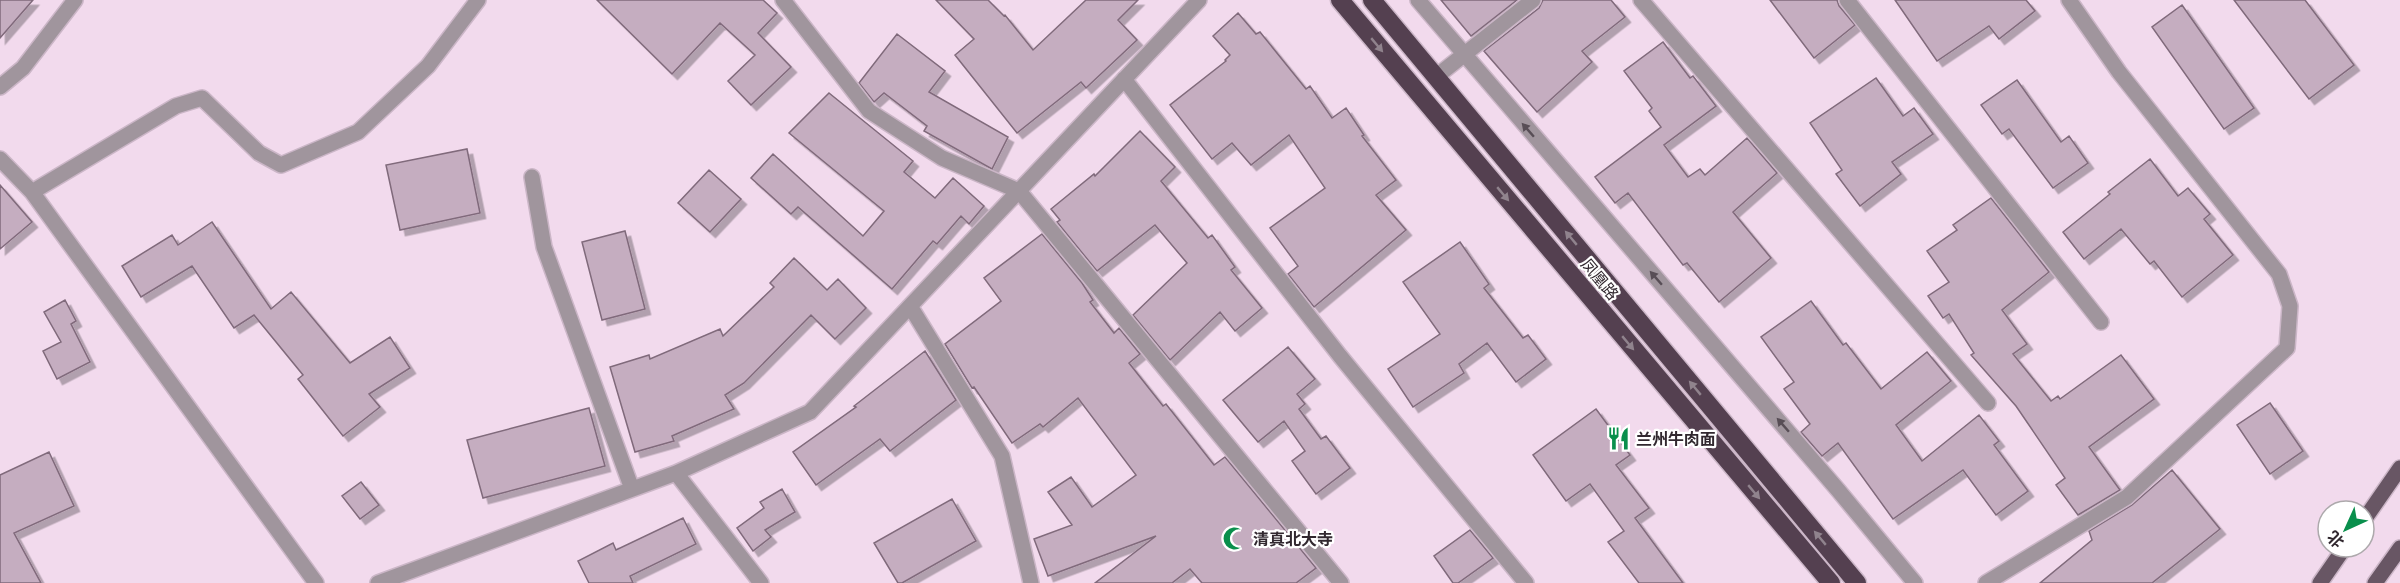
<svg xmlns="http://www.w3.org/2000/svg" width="2400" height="583" font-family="'Nunito Sans','Noto Sans SC',sans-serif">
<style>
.building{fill:#c5adc0;stroke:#806a7b;stroke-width:1.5;filter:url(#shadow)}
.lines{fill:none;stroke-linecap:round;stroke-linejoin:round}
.minor-casing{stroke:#cbb6c7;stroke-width:18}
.major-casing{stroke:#cbb6c7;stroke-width:18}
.highway-casing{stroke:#cbb6c7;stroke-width:21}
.minor{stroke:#a0959d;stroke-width:15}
.major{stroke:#685664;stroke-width:15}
.highway{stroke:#544050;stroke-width:18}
.oneway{fill:#90838d}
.oneway2{fill:#584e56}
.labels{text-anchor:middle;stroke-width:4.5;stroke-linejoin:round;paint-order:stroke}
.street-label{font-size:16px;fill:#31282f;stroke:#fff}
.poi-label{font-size:16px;font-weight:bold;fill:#31282f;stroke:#fff;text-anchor:start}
</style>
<defs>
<filter id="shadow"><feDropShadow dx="5.5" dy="5.5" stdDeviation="0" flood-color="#0004"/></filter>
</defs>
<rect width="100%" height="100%" fill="#f2daed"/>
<path class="building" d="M0,0H33L0,38Z
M597,0H763L777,13L758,33L791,67L751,105L728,81L755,55L720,23L672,74Z
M936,0H988L1004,16L1005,15L1033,50L1086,0H1138L1118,20L1137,40L1086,88L1081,82L1017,133L955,55L974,39Z
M1441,0H1517L1471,36Z
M1543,0H1611L1625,17L1582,51L1592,62L1537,112L1484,51L1539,8Z
M1770,0H1837L1839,6L1855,25L1814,58Z
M1895,0H2026L2035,11L1999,39L1989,26L1937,61Z
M2234,0H2305L2354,65L2309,99Z
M2182,5L2254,108L2224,129L2152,27Z
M1238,13L1256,34L1260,32L1306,89L1310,86L1332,118L1346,108L1364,135L1362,136L1396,180L1376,195L1406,230L1314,307L1288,274L1298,266L1270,228L1325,188L1289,135L1251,165L1232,143L1212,159L1170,105L1226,61L1225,60L1230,55L1213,36Z
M897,34L945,71L929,92L1008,137L992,169L924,131L927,126L884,93L874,102L859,83Z
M1663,42L1690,78L1693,76L1716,106L1664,145L1688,177L1700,169L1705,175L1747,138L1777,173L1733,212L1771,258L1719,302L1687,263L1683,265L1628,193L1615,203L1595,177L1661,127L1649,111L1652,108L1624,71Z
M1876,78L1903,116L1914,108L1933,134L1892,162L1901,174L1860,206L1836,174L1842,170L1810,123Z
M2017,80L2061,142L2069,136L2088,163L2053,188L2009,129L2002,134L1981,105Z
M829,93L913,161L904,172L935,198L953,178L984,206L969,224L961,216L937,244L933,241L892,289L798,207L791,214L751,178L773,154L863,236L884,211L789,133Z
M1140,131L1175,167L1161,181L1208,238L1212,235L1235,267L1231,270L1262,308L1235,331L1220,312L1170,360L1133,315L1187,263L1155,225L1097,271L1057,222L1060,220L1051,209L1094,174L1095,176Z
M467,149L480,213L400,230L386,165Z
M2150,159L2178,196L2188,188L2210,214L2204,219L2233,255L2182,297L2154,261L2150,264L2121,229L2084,259L2063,232L2110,194L2108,192Z
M709,170L741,199L710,232L678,203Z
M0,185L32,222L0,249Z
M1991,198L2049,272L2002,310L2027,344L2013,354L2051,401L2058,396L2060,399L2121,355L2154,399L2089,447L2120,490L2078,515L2056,485L2065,478L2016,406L1971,355L1974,353L1949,314L1943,318L1928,296L1949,282L1927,251L1957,230L1953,225Z
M212,222L271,309L291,292L350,363L390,337L410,368L369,394L380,407L343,436L298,379L303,375L254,315L234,328L192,266L141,297L122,266L172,235L178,245Z
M625,231L645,309L602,320L582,242Z
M1042,234L1082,283L1093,300L1090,302L1114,333L1119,328L1140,354L1129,363L1163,406L1166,404L1214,465L1225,457L1316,568L1296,583H1202L1190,569L1172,583H1095L1156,536L1048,576L1034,539L1072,525L1048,492L1071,477L1092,507L1136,475L1078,398L1043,427L1040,424L1012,443L974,387L972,388L945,344L1001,301L984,278Z
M1460,242L1489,284L1484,288L1523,338L1528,335L1546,359L1516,382L1487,343L1459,364L1464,373L1413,407L1388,369L1440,334L1403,282Z
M794,258L827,290L838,279L866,308L835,339L811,315L744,383L725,395L734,409L672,436L674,441L635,452L610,367L649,355L650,359L720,329L723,336L774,287L770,283Z
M65,300L76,321L71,324L90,362L57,379L43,351L61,342L44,312Z
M1811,301L1843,345L1846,343L1881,389L1927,352L1951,381L1896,425L1922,461L1979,415L1999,441L1994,445L2028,491L1996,515L1963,470L1893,519L1838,443L1822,456L1801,432L1810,424L1784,389L1794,382L1761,337Z
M1288,347L1315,379L1297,394L1305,404L1299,409L1321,439L1326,436L1350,468L1316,494L1292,461L1305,451L1284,421L1258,442L1223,400Z
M925,351L956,400L890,451L880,439L816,485L793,452L856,407L854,406Z
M2270,403L2303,451L2270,474L2237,425Z
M589,408L605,466L483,498L467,440Z
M1596,409L1630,455L1616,465L1649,508L1635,518L1683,583H1639L1608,542L1624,531L1590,484L1566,501L1533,455Z
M49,452L74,506L14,533L41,583H0V475Z
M2172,470L2220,529L2152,583H2040L2092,540L2089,531L2132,505Z
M361,482L379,505L360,519L342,496Z
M782,489L795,512L765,530L771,537L753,551L737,528L764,508L760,502Z
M952,499L976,541L902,583H898L874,543Z
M683,518L696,544L630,576L633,583H589L578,561L613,543L616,550Z
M1470,530L1493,558L1458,583H1453L1434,556Z"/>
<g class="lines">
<defs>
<path id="minor" d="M783,0L869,111L942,158L1019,191L1341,583
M1418,0L1838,490L1915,583
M1641,0L1988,403
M1847,0L2101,322
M1437,76L1533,0
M1124,79L1340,356L1526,583
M0,87L23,68L75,0
M0,159L32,192L316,583
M532,177L544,247L632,489
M32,192L176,106L202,98L259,153L281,165L358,132L428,66L478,0
M910,306L1002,456L1031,583
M676,473L761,583
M378,583L676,473L810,412L1199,0
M1986,583L2127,497L2287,348L2290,306L2279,274L2119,72L2069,0"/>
<path id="major" d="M2364,520L2400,468
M2320,583L2345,547
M2375,583L2400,548"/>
<path id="highway" d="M1340,0L1831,583
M1372,0L1857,583"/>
</defs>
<use href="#minor" class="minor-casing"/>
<use href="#major" class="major-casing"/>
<use href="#highway" class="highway-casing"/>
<use href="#minor" class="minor"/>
<use href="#major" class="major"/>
<use href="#highway" class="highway"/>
</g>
<defs><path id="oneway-solid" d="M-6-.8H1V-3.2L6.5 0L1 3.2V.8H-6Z" transform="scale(1.5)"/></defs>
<g class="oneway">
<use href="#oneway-solid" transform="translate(1377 45) rotate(50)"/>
<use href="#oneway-solid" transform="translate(1503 194) rotate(50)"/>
<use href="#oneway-solid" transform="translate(1571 238) rotate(-130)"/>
<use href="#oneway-solid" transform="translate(1628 343) rotate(50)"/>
<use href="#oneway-solid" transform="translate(1695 388) rotate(-130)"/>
<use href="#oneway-solid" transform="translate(1754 492) rotate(50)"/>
<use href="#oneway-solid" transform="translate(1820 538) rotate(-130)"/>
</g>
<g class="oneway2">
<use href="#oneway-solid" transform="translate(1528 130) rotate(-131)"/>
<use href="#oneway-solid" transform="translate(1656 278) rotate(-131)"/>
<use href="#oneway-solid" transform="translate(1783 425) rotate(-131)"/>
</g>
<defs>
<symbol id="restaurant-bare" viewBox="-9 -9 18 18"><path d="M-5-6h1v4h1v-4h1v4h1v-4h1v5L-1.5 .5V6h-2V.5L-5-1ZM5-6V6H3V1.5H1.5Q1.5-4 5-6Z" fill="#098f4c" stroke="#fff" stroke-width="2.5" paint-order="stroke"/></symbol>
<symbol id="mosque-bare" viewBox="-9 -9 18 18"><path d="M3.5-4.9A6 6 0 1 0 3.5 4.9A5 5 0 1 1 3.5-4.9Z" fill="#098f4c" stroke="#fff" stroke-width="2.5" paint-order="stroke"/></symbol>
</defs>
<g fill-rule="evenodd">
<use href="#restaurant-bare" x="1602" y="422" width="33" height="33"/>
<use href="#mosque-bare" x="1218" y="522" width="33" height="33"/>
</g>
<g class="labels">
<g class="street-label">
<text transform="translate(1600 279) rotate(50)" y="6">凤凰路</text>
</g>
<g class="poi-label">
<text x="1636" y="445">兰州牛肉面</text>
<text x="1253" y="545">清真北大寺</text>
</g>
</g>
<g transform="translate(2346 529) rotate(225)"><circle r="28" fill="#ffffff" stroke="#ada9ac" stroke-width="1.5"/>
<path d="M0-4.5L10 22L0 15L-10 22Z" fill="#098f4c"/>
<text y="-9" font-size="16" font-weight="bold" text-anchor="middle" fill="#31282f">北</text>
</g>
</svg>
